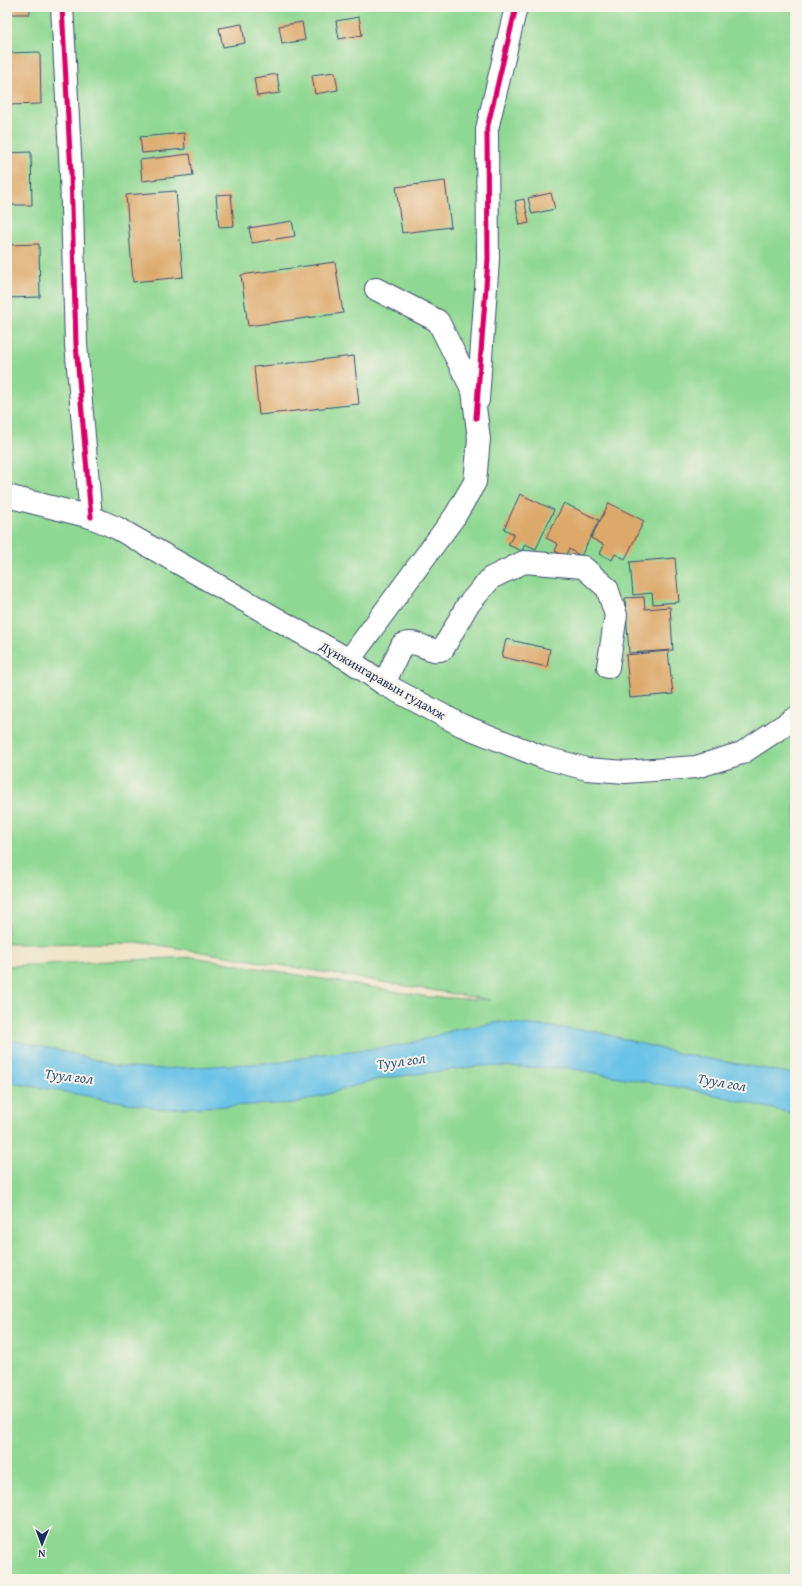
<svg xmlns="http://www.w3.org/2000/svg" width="802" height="1586" font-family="'Gentium Book Plus',serif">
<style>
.green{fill:#8fd893;stroke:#558478}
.water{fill:#69c2e7;stroke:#4278a2}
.building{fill:#dda96b}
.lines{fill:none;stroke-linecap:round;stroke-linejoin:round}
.minor-casing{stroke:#3b4a6e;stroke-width:24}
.major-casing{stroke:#3b4a6e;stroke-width:24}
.minor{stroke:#fff;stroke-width:22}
.major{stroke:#fff;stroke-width:22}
.cycleway-casing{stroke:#f7f3e8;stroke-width:8}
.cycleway{stroke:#d6006c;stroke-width:5}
.labels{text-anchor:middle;stroke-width:4;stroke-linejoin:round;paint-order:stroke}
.street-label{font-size:13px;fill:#1b2f5e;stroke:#f7f3e8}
.water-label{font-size:14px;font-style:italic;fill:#2e5480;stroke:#f7f3e8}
</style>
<rect width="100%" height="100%" fill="#f7f3e8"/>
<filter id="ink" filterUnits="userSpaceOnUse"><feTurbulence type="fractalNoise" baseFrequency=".025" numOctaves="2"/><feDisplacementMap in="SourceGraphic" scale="8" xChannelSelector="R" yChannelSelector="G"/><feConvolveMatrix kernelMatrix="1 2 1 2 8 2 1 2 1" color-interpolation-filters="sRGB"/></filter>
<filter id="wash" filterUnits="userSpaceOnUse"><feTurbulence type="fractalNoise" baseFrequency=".012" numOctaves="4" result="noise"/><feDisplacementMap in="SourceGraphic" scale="16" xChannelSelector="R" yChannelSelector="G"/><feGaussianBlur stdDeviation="0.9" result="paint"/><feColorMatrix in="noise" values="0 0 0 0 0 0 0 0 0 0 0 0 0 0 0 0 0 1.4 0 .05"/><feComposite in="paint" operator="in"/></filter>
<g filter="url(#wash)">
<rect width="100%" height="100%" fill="#eee4c6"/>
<path class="green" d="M7,7H795V1579H7V966L193,957L429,997L491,1000L147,943L7,944Z"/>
<path class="water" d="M500,1022L594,1031L681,1054L795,1074V1114L694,1090L567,1068L479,1066L378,1079L297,1103L162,1109L7,1082V1039L74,1054L116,1066L160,1069L283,1062L314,1055L404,1045L454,1030Z"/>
<g id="blocks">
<path class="building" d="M7,7H30V14H7Z
M359,17L362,35L339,39L336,21Z
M302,22L305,40L282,44L279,26Z
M242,24L245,43L223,47L219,28Z
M40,52L41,104L7,105V53Z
M335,72L338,90L315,94L312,75Z
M277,74L280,93L257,96L254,78Z
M184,133L185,149L142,153L140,137Z
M31,152L32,205H7V153Z
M190,154L193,175L142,181L140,160Z
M445,181L451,227L402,233L396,187Z
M176,191L183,277L133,282L126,195Z
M551,193L555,209L532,214L528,198Z
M231,194L234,226L219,227L216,195Z
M524,199L529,223L520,225L515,201Z
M292,221L295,236L252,243L249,228Z
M39,244L40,297L7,298V245Z
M335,262L343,313L248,326L241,275Z
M354,356L359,404L259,415L254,367Z
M520,494L554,510L536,549L525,544L522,551L508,545L514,534L504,529Z
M564,503L599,520L581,556L569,549L565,556L555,551L558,544L546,538Z
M609,503L644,521L625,559L615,554L612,560L600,554L604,545L591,538Z
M675,558L679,602L653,604L652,593L633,595L630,562Z
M644,597L645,609L670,607L673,650L629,653L625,598Z
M506,639L550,649L547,667L502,657Z
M668,651L673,694L630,698L626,655Z"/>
</g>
</g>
<g filter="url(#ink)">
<use href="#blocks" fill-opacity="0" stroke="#3b4a6e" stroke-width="1"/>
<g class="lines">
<defs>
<path id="minor" d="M62,7L71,173L76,344L91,517
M478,400L488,260L487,129L516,7
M349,660L455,516L475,482L479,439L473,391L438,321L376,289
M384,684L402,645C416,637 430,655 443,649L467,606L491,578L524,562L583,567L607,588L616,615L608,667"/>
<path id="major" d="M7,496L91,517L117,528L349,660L384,684L461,725L542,757L587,769L625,772L696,767L742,753L795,718"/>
</defs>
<use href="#minor" class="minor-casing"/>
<use href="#major" class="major-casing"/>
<use href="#minor" class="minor"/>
<use href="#major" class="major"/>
<defs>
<path id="cycleway" d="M62,7L71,173L76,344L91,517
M476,418L488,260L487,129L516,7"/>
</defs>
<use href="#cycleway" class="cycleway-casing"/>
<use href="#cycleway" class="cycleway"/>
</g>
</g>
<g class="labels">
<g class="street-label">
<text transform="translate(383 680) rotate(30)" y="5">Дүнжингаравын гудамж</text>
</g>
<g class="water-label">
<text transform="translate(401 1061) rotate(-8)" y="5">Туул гол</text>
<text transform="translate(69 1076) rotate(7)" y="5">Туул гол</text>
<text transform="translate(722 1082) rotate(10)" y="5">Туул гол</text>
</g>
</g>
<rect width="802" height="1586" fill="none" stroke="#f7f3e8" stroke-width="24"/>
<g transform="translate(42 1544) rotate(181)" stroke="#f7f3e8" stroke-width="3" paint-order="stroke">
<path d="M0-3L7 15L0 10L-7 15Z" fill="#1b2f5e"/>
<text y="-6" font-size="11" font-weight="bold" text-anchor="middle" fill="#1b2f5e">N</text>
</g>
</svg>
